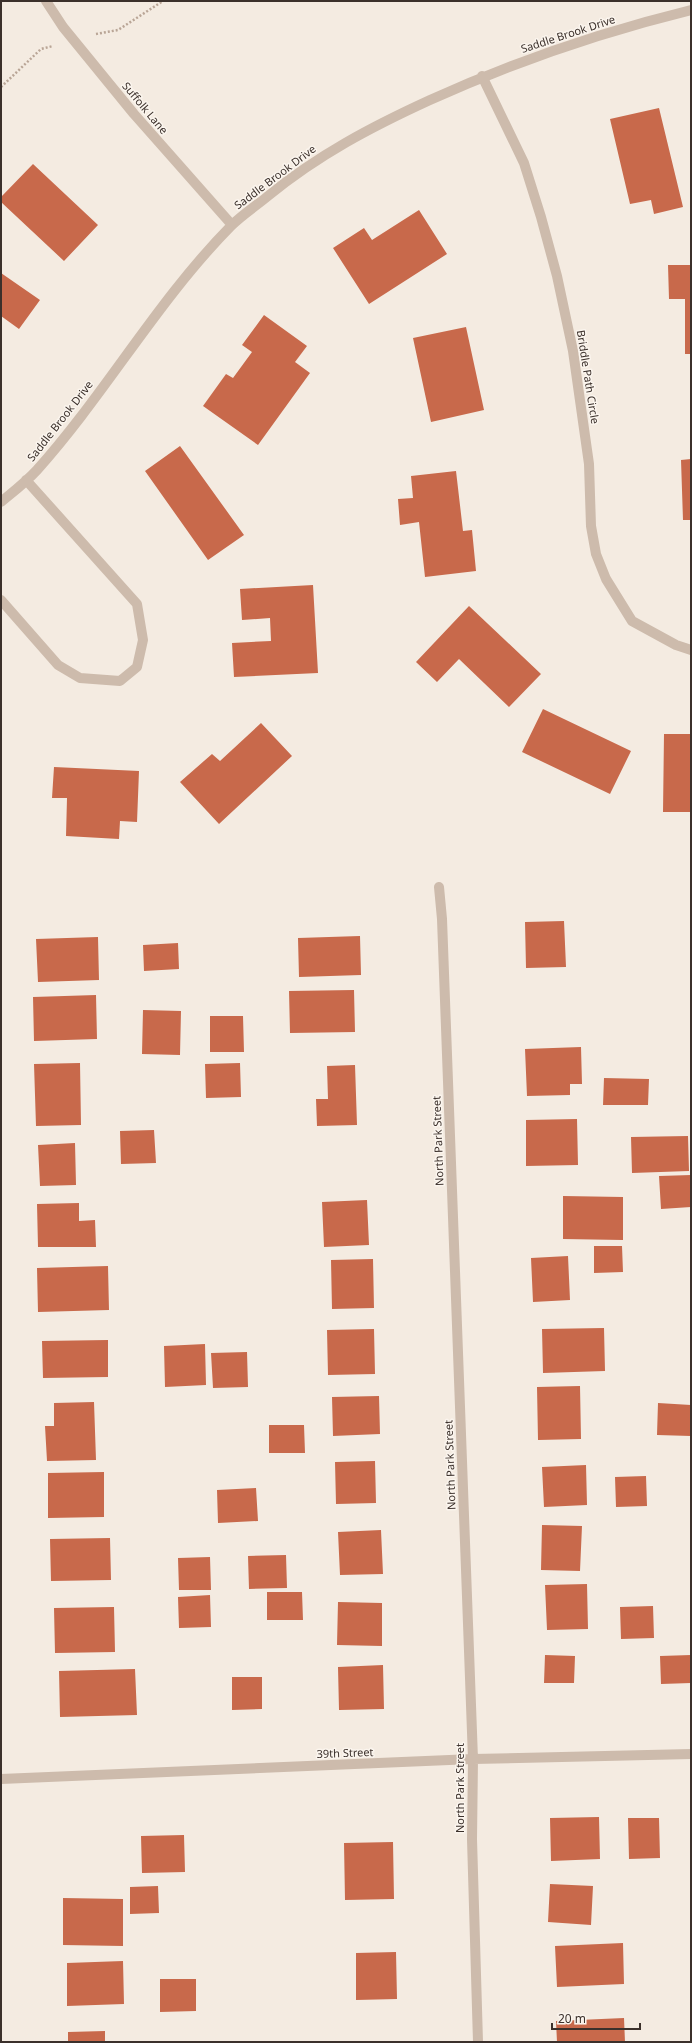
<svg xmlns="http://www.w3.org/2000/svg" width="692" height="2043" font-family="'Noto Sans',sans-serif">
<style>
.building{fill:#c8694b}
.lines{fill:none;stroke-linecap:round;stroke-linejoin:round}
.path{stroke:#b9a596;stroke-width:2.5;stroke-dasharray:2 2;stroke-linecap:butt}
.minor{stroke:#cdbbac;stroke-width:10}
.labels{text-anchor:middle;stroke-width:3;stroke-linejoin:round;paint-order:stroke}
.street-label{font-size:11px;fill:#3b302b;stroke:#fbf5ee}
</style>
<rect width="100%" height="100%" fill="#f4ebe1"/>
<path class="building" d="M659,108L683,207L654,214L651,200L630,204L610,119Z
M33,164L98,225L64,261L1,202V197Z
M419,210L447,254L369,304L333,248L364,228L372,240Z
M668,265H691V354H685V299H669Z
M1,273L40,300L19,329L1,316Z
M264,315L307,346L295,362L310,373L258,445L203,406L226,374L233,378L252,352L242,345Z
M466,327L484,410L431,422L413,338Z
M180,446L244,535L208,560L145,471Z
M691,459V520H683L681,460Z
M456,471L463,531L472,530L476,571L425,577L419,522L400,525L398,499L413,498L411,476Z
M313,585L318,673L234,677L232,643L271,641L270,618L242,620L240,589Z
M469,606L541,674L509,707L459,659L437,682L416,662Z
M543,709L631,751L610,794L522,752Z
M261,723L292,756L219,824L180,782L212,754L220,761Z
M664,734H691V812H663Z
M54,767L139,771L137,822L120,821L119,839L66,836L67,798H52Z
M564,921L566,967L526,968L525,922Z
M360,936L361,975L299,977L298,938Z
M98,937L99,980L38,982L36,939Z
M178,943L179,969L144,971L143,945Z
M354,990L355,1032L290,1033L289,991Z
M96,995L97,1039L34,1041L33,997Z
M143,1010L181,1011L180,1055L142,1054Z
M210,1016H243L244,1052H210Z
M581,1047L582,1084H570V1095L527,1096L525,1049Z
M80,1063L81,1125L36,1126L34,1064Z
M240,1063L241,1097L206,1098L205,1064Z
M355,1065L357,1125L317,1126L316,1099H328L327,1066Z
M604,1078L649,1079L648,1105H603Z
M577,1119L578,1165L526,1166V1120Z
M154,1130L156,1163L121,1164L120,1131Z
M688,1136L689,1171L632,1173L631,1137Z
M75,1143L76,1185L40,1186L38,1145Z
M691,1175V1207L661,1209L659,1176Z
M563,1196L623,1197V1240L563,1239Z
M367,1200L369,1245L324,1247L322,1202Z
M79,1203V1221L95,1220L96,1247H38L37,1204Z
M594,1246H622L623,1272L594,1273Z
M568,1256L570,1300L533,1302L531,1258Z
M373,1259L374,1308L332,1309L331,1260Z
M108,1266L109,1310L38,1312L37,1268Z
M604,1328L605,1371L543,1373L542,1329Z
M374,1329L375,1374L328,1375L327,1330Z
M108,1340V1377L43,1378L42,1341Z
M205,1344L206,1385L165,1387L164,1346Z
M247,1352L248,1387L213,1388L211,1353Z
M580,1386L581,1439L538,1440L537,1387Z
M379,1396L380,1434L333,1436L332,1397Z
M94,1402L96,1460L47,1461L45,1426H54V1403Z
M658,1403L691,1405V1436L657,1435Z
M269,1425H304L305,1453H269Z
M375,1461L376,1503L336,1504L335,1462Z
M586,1465L587,1505L544,1507L542,1467Z
M104,1472V1517L48,1518V1473Z
M646,1476L647,1506L616,1507L615,1477Z
M256,1488L258,1521L218,1523L217,1490Z
M542,1525L582,1526L580,1571L541,1570Z
M381,1530L383,1574L340,1575L338,1532Z
M110,1538L111,1580L51,1581L50,1539Z
M286,1555L287,1588L249,1589L248,1556Z
M210,1557L211,1590H179L178,1558Z
M587,1584L588,1629L547,1630L545,1585Z
M267,1592H302L303,1620H267Z
M210,1595L211,1627L179,1628L178,1597Z
M338,1602L382,1603V1646L337,1645Z
M653,1606L654,1638L621,1639L620,1607Z
M114,1607L115,1652L55,1653L54,1608Z
M545,1655L575,1656L574,1683H544Z
M691,1655V1683L661,1684L660,1656Z
M383,1665L384,1709L339,1710L338,1667Z
M135,1669L137,1715L60,1717L59,1671Z
M232,1677H262V1709L232,1710Z
M599,1817L600,1859L551,1861L550,1818Z
M628,1818H659L660,1858L629,1859Z
M184,1835L185,1872L142,1873L141,1836Z
M393,1842L394,1899L345,1900L344,1843Z
M550,1884L593,1886L591,1925L548,1922Z
M158,1886L159,1913L130,1914V1887Z
M63,1898L123,1899V1946L63,1945Z
M623,1943L624,1984L557,1987L555,1946Z
M396,1952L397,1999L356,2000V1953Z
M123,1961L124,2004L67,2006V1963Z
M160,1979H196V2011L160,2012Z
M624,2018L625,2042H557L556,2021Z
M105,2031V2042H68V2032Z"/>
<g class="lines">
<path class="path" d="M96,34L118,30L163,1
M1,87L41,49L53,46"/>
<path class="minor" d="M46,1L63,27L134,114L232,225
M482,76L524,163L541,217L557,276L573,351L589,464L591,526L596,554L606,579L632,621L676,645L691,650
M1,502C13,492 26,482 37,470C106,393 157,301 231,226C242,215 256,206 268,196C318,155 371,127 430,100C514,62 601,32 691,10
M1,600L58,665L80,678L120,681L137,667L143,640L137,604L26,480
M439,887L442,919L473,1759L472,1839L478,2042
M1,1779L473,1759L691,1754"/>
</g>
<g class="labels">
<g class="street-label">
<text transform="translate(568 34) rotate(-18)" y="4">Saddle Brook Drive</text>
<text transform="translate(145 108) rotate(50)" y="4">Suffolk Lane</text>
<text transform="translate(275 177) rotate(-37)" y="4">Saddle Brook Drive</text>
<text transform="translate(588 377) rotate(81)" y="4">Briddle Path Circle</text>
<text transform="translate(60 421) rotate(-52)" y="4">Saddle Brook Drive</text>
<text transform="translate(438 1141) rotate(-92)" y="4">North Park Street</text>
<text transform="translate(450 1465) rotate(-92)" y="4">North Park Street</text>
<text transform="translate(345 1753) rotate(-2)" y="4">39th Street</text>
<text transform="translate(460 1788) rotate(-90)" y="4">North Park Street</text>
</g>
</g>
<rect width="692" height="2043" fill="none" stroke="#3b302b" stroke-width="4"/>
<path d="M552 2023v6h88v-6" fill="none" stroke="#3b302b" stroke-width="2"/>
<text x="558" y="2023" font-size="12" fill="#3b302b" stroke="#fbf5ee" stroke-width="3" paint-order="stroke">20 m</text>
</svg>
